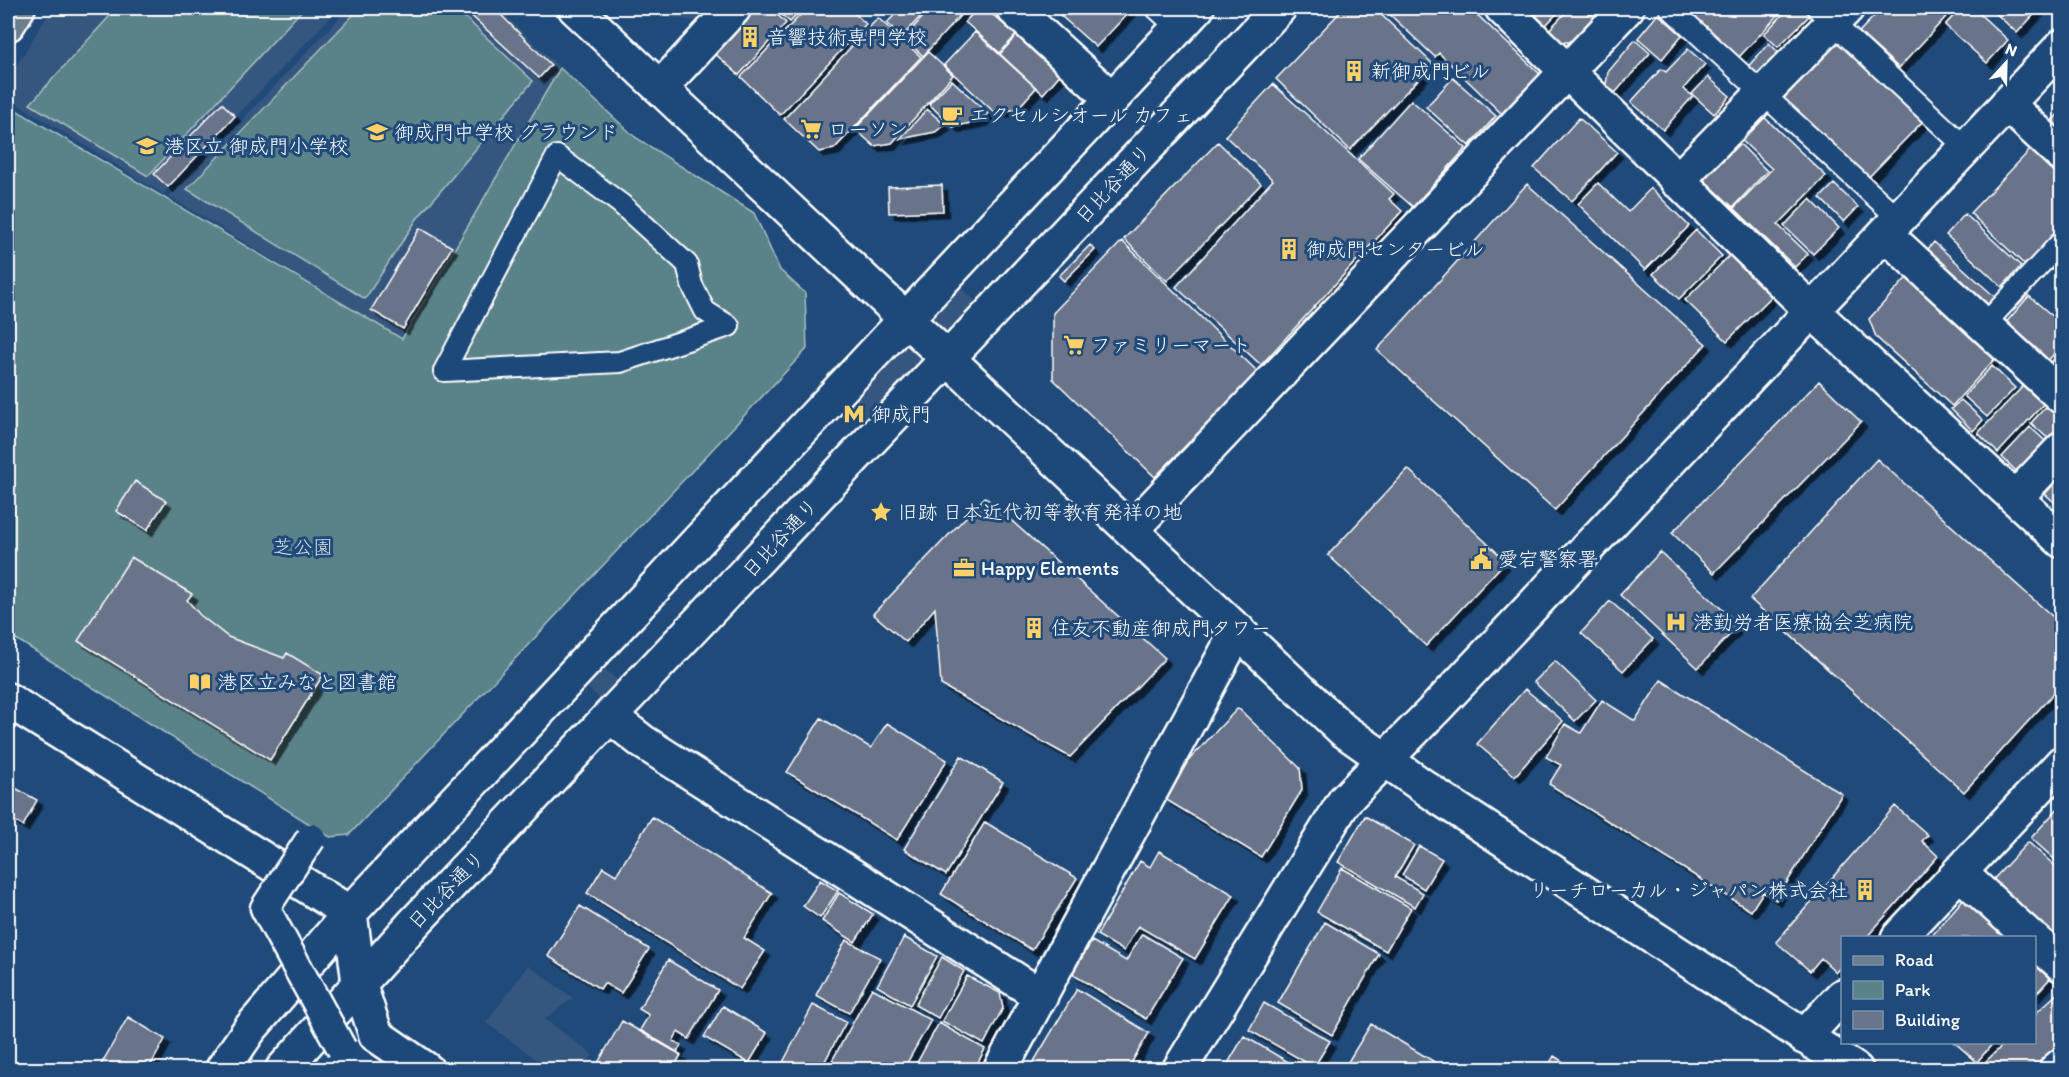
<svg xmlns="http://www.w3.org/2000/svg" width="2069" height="1077" font-family="Itim,'Klee One',sans-serif">
<style>
.built{fill:#35567e}
.green{fill:#5a8289;stroke:#acc0c4;stroke-width:1.5}
.building{fill:#697389;stroke:#fff;stroke-width:1.5;filter:url(#shadow)}
.lines{fill:none;stroke-linecap:round;stroke-linejoin:round}
.service-casing{stroke:#fff;stroke-width:24}
.minor-casing{stroke:#fff;stroke-width:38}
.tertiary-casing{stroke:#fff;stroke-width:38}
.secondary-casing{stroke:#fff;stroke-width:38}
.primary-casing{stroke:#fff;stroke-width:38}
.service{stroke:#1f4a7a;stroke-width:20}
.minor{stroke:#1f4a7a;stroke-width:33}
.tertiary{stroke:#1f4a7a;stroke-width:33}
.secondary{stroke:#1f4a7a;stroke-width:33}
.primary{stroke:#6c7d8b;stroke-width:33}
.pedestrian-bridge-casing{stroke:#fff;stroke-width:33;stroke-linecap:butt}
.pedestrian-bridge{stroke:#1f4a7a;stroke-width:28}
.labels{text-anchor:middle;stroke-width:6;stroke-linejoin:round;paint-order:stroke}
.poi-label{font-size:20px;fill:#fff;stroke:#1f4a7a;text-anchor:start}
.street-label{font-size:20px;fill:#fff;stroke:#1f4a7a}
.park-label{font-size:20px;fill:#d6e0e2;stroke:#1f4a7a}
</style>
<defs>
<filter id="shadow"><feDropShadow dx="5.5" dy="5.5" stdDeviation="0" flood-color="#0009"/></filter>
</defs>
<rect width="100%" height="100%" fill="#1f4a7a"/>
<filter id="ink" filterUnits="userSpaceOnUse"><feTurbulence type="fractalNoise" baseFrequency=".0167" numOctaves="2"/><feDisplacementMap in="SourceGraphic" scale="12" xChannelSelector="R" yChannelSelector="G"/><feConvolveMatrix kernelMatrix="1 2 1 2 8 2 1 2 1" color-interpolation-filters="sRGB"/></filter>
<g filter="url(#ink)">
<path class="built" d="M52,8H339L163,194L8,98V79Z
M349,8H498L560,68L402,340L169,196Z
M659,8H708L695,21L668,17Z
M940,269L986,310L881,432L830,388Z
M582,649L632,693L615,712L565,668Z
M528,965L573,998L545,1019L593,1055L582,1069H550L486,1023Z"/>
<path class="green" d="M117,8H304L148,176L30,104Z
M360,8H455L533,81L417,219L365,299L187,189Z
M560,68L635,137L754,213L780,270L805,293L807,349L349,835L330,837L8,634V105L402,339Z"/>
<path class="building" d="M463,8H494L551,65L539,78Z
M754,8H770L786,23L739,75L713,52Z
M774,8H803L790,22Z
M807,8H849L866,24L780,115L741,77Z
M901,8H928L902,37L887,23Z
M931,8H967L923,56L904,38Z
M978,8H985L1016,35L1000,53L965,22Z
M1052,8H1133L1096,47Z
M1344,8H1374L1433,64L1350,150L1276,79Z
M1383,8H1470L1541,75L1503,115L1439,53L1435,57Z
M1542,8H1562L1546,25L1535,15Z
M1570,8H1584L1594,17L1570,42H1560L1548,31Z
M1696,8H1780L1783,10L1738,58L1694,17Z
M1789,8H1802L1810,15L1778,47L1764,34Z
M1882,8H1954L1899,68L1859,32Z
M1961,8H1973L2008,40L1987,63L1945,25Z
M1990,8H2040L2017,33Z
M1658,14L1682,35L1662,59L1638,38Z
M878,18L921,57L834,149L819,152L784,119Z
M975,32L1036,88L1017,109L995,113L944,65Z
M1020,32L1063,71L1043,94L1000,54Z
M1834,39L1922,122L1863,183L1776,100Z
M1635,40L1650,53L1615,93L1606,85L1608,72Z
M1769,43L1781,55L1757,81L1745,70Z
M1688,49L1705,64L1683,89L1693,96L1663,130L1631,102L1661,69L1666,72Z
M928,52L953,75L892,143L874,146L855,129Z
M1708,77L1730,96L1714,114L1692,94Z
M1453,78L1496,116L1469,146L1426,107Z
M952,80L988,114L983,120L953,127L929,104Z
M1273,84L1394,194L1389,199L1402,211L1261,365L1176,287L1273,180L1225,136Z
M1411,100L1466,148L1413,207L1358,159Z
M222,103L235,116L168,187L154,174Z
M927,109L945,125L935,132L900,139Z
M2062,110V132L2051,122Z
M1763,116L1826,176L1778,225L1808,254L1795,267L1734,208L1772,169L1734,133Z
M1579,118L1617,152L1572,201L1534,168Z
M1218,142L1261,184L1167,281L1124,239Z
M1730,145H1741L1767,171L1733,207L1700,176Z
M2032,148L2062,176V230L2027,267L1970,213Z
M1598,183L1628,212L1651,188L1689,226L1645,270L1578,204Z
M1527,184L1706,344L1555,510L1377,350Z
M1834,184L1858,207L1844,222L1820,198Z
M942,185L943,211L889,213L888,187Z
M1810,199L1839,228L1813,254L1784,226Z
M1965,214L2021,266L2002,287L1946,235Z
M420,228L452,247L403,329L371,310Z
M1696,230L1722,256L1679,299L1653,274Z
M1122,241L1258,372L1155,477L1053,379V313Z
M1934,242L1995,297L1981,312L1921,257Z
M1090,245L1095,250L1064,281L1059,276Z
M1732,253L1774,294L1727,341L1685,300Z
M1912,272L2000,353L1952,406L1876,337L1869,319Z
M2029,296L2062,324V345L2045,364L2003,326Z
M2062,350V374L2059,377L2047,367Z
M1992,366L2015,388L1987,417L1964,396Z
M2030,379L2049,398L1998,453L1978,433Z
M1819,381L1861,422L1714,573L1672,533Z
M1961,400L1983,420L1973,431L1951,409Z
M2052,400L2062,409V436L2054,444L2031,423Z
M2030,427L2052,447L2023,478L2002,457Z
M1877,459L2062,625V684L1964,792L1750,599Z
M1408,469L1506,561L1426,646L1328,555Z
M2062,475V509L2045,494Z
M135,481L166,501L147,530L116,511Z
M985,497L1165,658L1070,757L941,685L935,608L906,642L873,614Z
M1660,552L1739,625L1698,668L1620,595Z
M131,557L192,594L187,600L200,615L228,637L284,658L287,653L323,675L270,760L78,641Z
M1610,601L1653,639L1623,671L1581,633Z
M1555,661L1596,700L1575,721L1534,682Z
M1661,680L1842,794L1776,900L1763,892L1751,911L1549,784L1561,765L1546,757L1565,724L1581,733L1602,700L1635,721Z
M1525,689L1563,721L1515,776L1477,744Z
M1238,708L1300,768L1302,790L1261,857L1165,799L1187,762Z
M821,718L871,748L887,723L947,760L897,840L787,772Z
M961,756L1003,782L946,875L904,849Z
M8,784L37,800L23,826L11,819L16,810L8,805Z
M2062,804V866L2031,838Z
M1895,806L1928,835L1922,841L1938,856L1866,938H1842V965L1836,972L1821,958L1810,971L1776,942Z
M1365,816L1414,845L1395,877L1423,893L1415,907L1338,862Z
M652,817L772,893L744,938L765,951L740,989L587,893L603,867L616,875Z
M985,822L1077,878L1032,950L941,894Z
M2028,842L2062,872V948L1990,883Z
M1419,846L1442,859L1424,889L1402,875Z
M1159,851L1234,895L1195,959L1138,926L1124,951L1097,935L1140,861L1150,867Z
M1342,868L1411,908L1386,951L1317,912Z
M820,880L838,891L820,918L803,906Z
M839,893L873,914L855,942L822,921Z
M1965,897L2011,938H1930Z
M580,906L649,949L621,993L604,983L600,989L548,956Z
M1325,922L1379,954L1332,1035L1278,1003Z
M1142,934L1183,958L1146,1019L1072,974L1092,941L1126,961Z
M904,937L937,956L910,1005L877,986Z
M846,940L880,958L849,1013L816,995Z
M942,957L964,971L938,1018L915,1005Z
M2034,958L2054,974L2034,996Z
M668,960L718,990L689,1039L678,1032L673,1041L681,1045L677,1052L640,1030L649,1015L639,1009Z
M967,976L1000,993L1003,1008L984,1044L942,1021Z
M872,988L931,1020L903,1070H827Z
M1077,989L1149,1033L1127,1070L1030,1068Z
M2062,989V1046L2031,1070H1977L2006,1042H2034V1015Z
M1264,1003L1330,1041L1314,1067L1249,1030Z
M813,1005L846,1022L820,1070H779Z
M723,1006L767,1033L749,1063L704,1037Z
M128,1017L165,1039L148,1070H98Z
M622,1021L681,1055L672,1070H594Z
M939,1023L985,1049L974,1070H913Z
M1371,1024L1448,1070H1343Z
M1244,1036L1302,1070H1224Z
M1954,1042H1994L1977,1062Z
M1554,1056L1576,1070H1546Z"/>
<g class="lines">
<defs>
<path id="service" d="M1156,8L1178,28
M1670,8L1899,219
M1817,8L1966,148
M1984,325L2062,241
M444,371L557,156L621,204L687,264L692,285L705,311L729,326
M444,371L620,362L729,326"/>
<path id="minor" d="M1013,8L1112,99
M1502,8L1812,311L2062,541
M661,87L734,8
M2007,104L2062,155
M1677,181L1847,8
M1885,234L2062,397
M2015,498L2062,449
M1131,530L1627,8
M611,717L643,742L1041,996
M1959,872L2031,938
M1898,938L2062,763
M2034,940L2062,965
M359,983L376,1035L427,1070
M1804,1037L1842,996
M1000,1070L1238,630
M2056,1070L2062,1065"/>
<path id="tertiary" d="M575,8L1343,730L1440,798L1856,1070
M8,700L350,913
M1179,1070L1345,800L1436,708L2062,46"/>
<path id="secondary" d="M350,913L359,983
M222,1070L250,1029L350,913L1197,8
M282,1070L414,923L1279,8"/>
<path id="primary" d="M8,24L18,8"/>
</defs>
<use href="#service" class="service-casing"/>
<use href="#minor" class="minor-casing"/>
<use href="#tertiary" class="tertiary-casing"/>
<use href="#secondary" class="secondary-casing"/>
<use href="#primary" class="primary-casing"/>
<use href="#service" class="service"/>
<use href="#minor" class="minor"/>
<use href="#tertiary" class="tertiary"/>
<use href="#secondary" class="secondary"/>
<use href="#primary" class="primary"/>
<defs>
<path id="pedestrian-bridge" d="M311,838L265,908L342,1049"/>
</defs>
<use href="#pedestrian-bridge" class="pedestrian-bridge-casing"/>
<use href="#pedestrian-bridge" class="pedestrian-bridge"/>
</g>
</g>
<defs>
<symbol id="building-bare" viewBox="-9 -9 18 18"><path d="M-4-6H4V6H1V3H-1V6H-4ZM-2.5-4.3h1.7v1.8h-1.7ZM.8-4.3h1.7v1.8H.8ZM-2.5-1h1.7V.8h-1.7ZM.8-1h1.7V.8H.8Z" fill="#ffd166" stroke="#1f4a7a" stroke-width="2.5" paint-order="stroke"/></symbol>
<symbol id="cafe-bare" viewBox="-9 -9 18 18"><path d="M-5.5-4.5H6V0H3Q3 3.5 0 3.5H-2.5Q-5.5 3.5-5.5 0ZM3-3.2v2h1.7v-2ZM-6 4.5H4V6H-6Z" fill="#ffd166" stroke="#1f4a7a" stroke-width="2.5" paint-order="stroke"/></symbol>
<symbol id="supermarket-bare" viewBox="-9 -9 18 18"><path d="M-6-5.5h2.5l.6 2H6L4.5 2H-2.5L-4.4-4H-6ZM-1.5 3.2a1.3 1.3 0 1 0 .1 0ZM3 3.2a1.3 1.3 0 1 0 .1 0Z" fill="#ffd166" stroke="#1f4a7a" stroke-width="2.5" paint-order="stroke"/></symbol>
<symbol id="school-bare" viewBox="-9 -9 18 18"><path d="M0-5L7-2L0 1L-7-2ZM-4 1L0 2.5L4 1V4Q0 6-4 4Z" fill="#ffd166" stroke="#1f4a7a" stroke-width="2.5" paint-order="stroke"/></symbol>
<symbol id="metro-bare" viewBox="-9 -9 18 18"><path d="M-5.5 5V-5H-3L0 0L3-5H5.5V5H3V-.5L0 4L-3-.5V5Z" fill="#ffd166" stroke="#1f4a7a" stroke-width="2.5" paint-order="stroke"/></symbol>
<symbol id="sight-bare" viewBox="-9 -9 18 18"><path d="M0-6L1.8-2.2L6-1.7L2.9 1.2L3.7 5.4L0 3.3L-3.7 5.4L-2.9 1.2L-6-1.7L-1.8-2.2Z" fill="#ffd166" stroke="#1f4a7a" stroke-width="2.5" paint-order="stroke"/></symbol>
<symbol id="civic-bare" viewBox="-9 -9 18 18"><path d="M-.6-6.5H3V-4.5H.6V-3L4-1V1h2V6H-6V1h2V-1L-.6-3ZM-1.2 2.5V6h2.4V2.5Z" fill="#ffd166" stroke="#1f4a7a" stroke-width="2.5" paint-order="stroke"/></symbol>
<symbol id="office-bare" viewBox="-9 -9 18 18"><path d="M-6-3h4V-5.5h4V-3h4V5H-6ZM-1-4.5V-3h2v-1.5ZM-6 0V1H6V0Z" fill="#ffd166" stroke="#1f4a7a" stroke-width="2.5" paint-order="stroke"/></symbol>
<symbol id="hospital-bare" viewBox="-9 -9 18 18"><path d="M-5-5h3v3.5h4V-5h3V5h-3V1.5h-4V5h-3Z" fill="#ffd166" stroke="#1f4a7a" stroke-width="2.5" paint-order="stroke"/></symbol>
<symbol id="library-bare" viewBox="-9 -9 18 18"><path d="M-6-4Q-3-5.5-.7-3.5V5Q-3 3-6 4ZM6-4Q3-5.5 .7-3.5V5Q3 3 6 4Z" fill="#ffd166" stroke="#1f4a7a" stroke-width="2.5" paint-order="stroke"/></symbol>
</defs>
<g fill-rule="evenodd">
<use href="#building-bare" x="735" y="22" width="30" height="30"/>
<use href="#building-bare" x="1339" y="56" width="30" height="30"/>
<use href="#cafe-bare" x="937" y="100" width="30" height="30"/>
<use href="#supermarket-bare" x="796" y="114" width="30" height="30"/>
<use href="#school-bare" x="362" y="117" width="30" height="30"/>
<use href="#school-bare" x="132" y="131" width="30" height="30"/>
<use href="#building-bare" x="1274" y="234" width="30" height="30"/>
<use href="#supermarket-bare" x="1059" y="330" width="30" height="30"/>
<use href="#metro-bare" x="839" y="399" width="30" height="30"/>
<use href="#sight-bare" x="866" y="497" width="30" height="30"/>
<use href="#civic-bare" x="1466" y="544" width="30" height="30"/>
<use href="#office-bare" x="949" y="553" width="30" height="30"/>
<use href="#hospital-bare" x="1661" y="607" width="30" height="30"/>
<use href="#building-bare" x="1019" y="613" width="30" height="30"/>
<use href="#library-bare" x="185" y="667" width="30" height="30"/>
<use href="#building-bare" x="1850" y="875" width="30" height="30"/>
</g>
<g class="labels">
<g class="poi-label">
<text x="767" y="44">音響技術専門学校</text>
<text x="1371" y="78">新御成門ビル</text>
<text x="969" y="122">エクセルシオール カフェ</text>
<text x="828" y="136">ローソン</text>
<text x="394" y="139">御成門中学校 グラウンド</text>
<text x="164" y="153">港区立 御成門小学校</text>
<text x="1306" y="256">御成門センタービル</text>
<text x="1091" y="352">ファミリーマート</text>
<text x="871" y="421">御成門</text>
<text x="898" y="519">旧跡 日本近代初等教育発祥の地</text>
<text x="1498" y="566">愛宕警察署</text>
<text x="981" y="575">Happy Elements</text>
<text x="1693" y="629">港勤労者医療協会芝病院</text>
<text x="1051" y="635">住友不動産御成門タワー</text>
<text x="217" y="689">港区立みなと図書館</text>
<text x="1848" y="897" text-anchor="end">リーチローカル・ジャパン株式会社</text>
</g>
<g class="street-label">
<text transform="translate(1113 184) rotate(-47)" y="7">日比谷通り</text>
<text transform="translate(780 538) rotate(-47)" y="7">日比谷通り</text>
<text transform="translate(446 890) rotate(-46)" y="7">日比谷通り</text>
</g>
<g class="park-label">
<text x="303" y="554">芝公園</text>
</g>
</g>
<rect width="2069" height="1077" fill="none" stroke="#1f4a7a" stroke-width="30"/>
<rect x="15" y="15" width="2039" height="1047" fill="none" stroke="#fff" stroke-width="2" filter="url(#ink)"/>
<rect x="1841" y="936" width="195" height="108" fill="#1f4a7a" stroke="#7992af" stroke-width="1.5"/>
<rect x="1853" y="956" width="30" height="9" fill="#6c7d8b" stroke="#7992af" stroke-width="1.5"/>
<text x="1895" y="966" font-size="18" fill="#ffffff">Road</text>
<rect x="1853" y="981" width="30" height="18" fill="#5a8289" stroke="#7992af" stroke-width="1.5"/>
<text x="1895" y="996" font-size="18" fill="#ffffff">Park</text>
<rect x="1853" y="1011" width="30" height="18" fill="#697389" stroke="#7992af" stroke-width="1.5"/>
<text x="1895" y="1026" font-size="18" fill="#ffffff">Building</text>
<g transform="translate(2006 63) rotate(22)" stroke="#1f4a7a" stroke-width="4.5" paint-order="stroke">
<path d="M0-4.5L10 22L0 15L-10 22Z" fill="#ffffff"/>
<text y="-9" font-size="16" font-weight="bold" text-anchor="middle" fill="#ffffff">N</text>
</g>
</svg>
